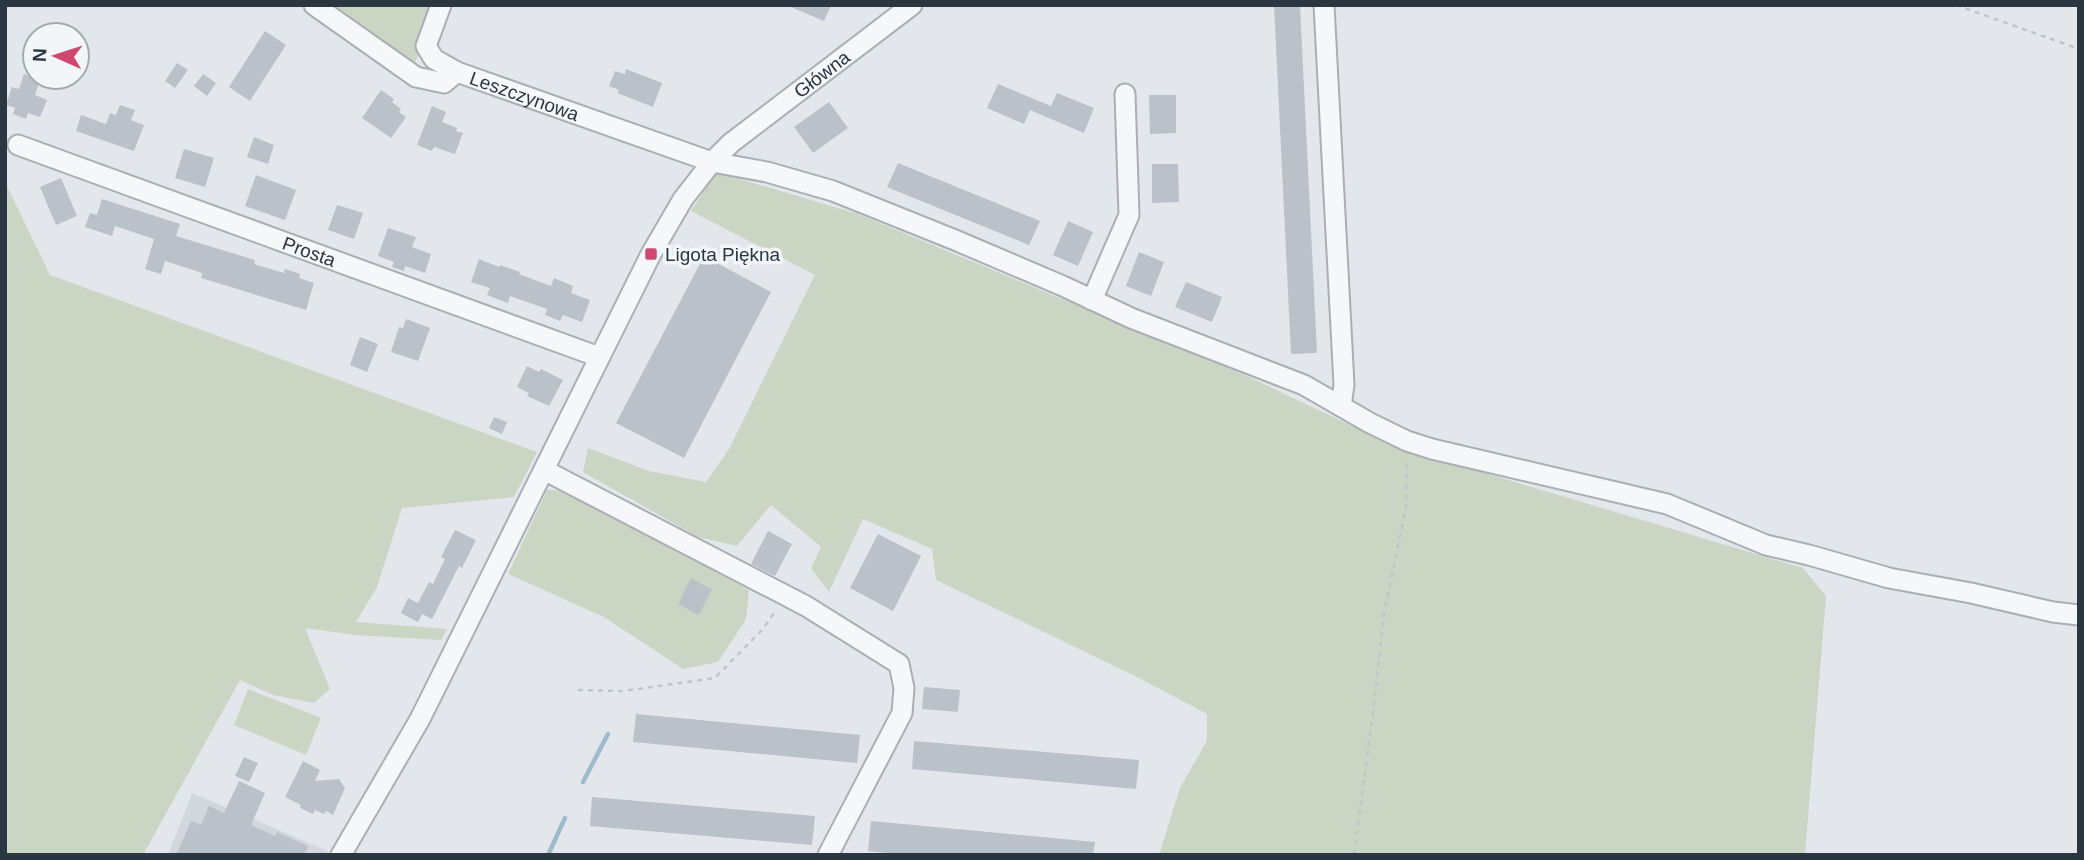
<svg xmlns="http://www.w3.org/2000/svg" width="2084" height="860" font-family="Helvetica,sans-serif">
<style>
.built{fill:#d1d7dd}
.green{fill:#cbd5c4}
.lines{fill:none;stroke-linecap:round;stroke-linejoin:round}
.stream{stroke:#9ebacb;stroke-width:4.5}
.building{fill:#bac1c8}
.minor-casing{stroke:#a8afb5;stroke-width:23}
.path{stroke:#c0c5ca;stroke-width:2.5;stroke-dasharray:5 5;stroke-linecap:butt}
.minor{stroke:#f5f7f9;stroke-width:19}
.poi-dot{fill:#cf4871;stroke:#f2f6f8;stroke-width:2.5}
.labels{text-anchor:middle;stroke-width:7;stroke-linejoin:round;paint-order:stroke}
.street-label{font-size:19px;fill:#2a3743;stroke:#f2f6f8}
.poi-label{font-size:19px;fill:#2a3743;stroke:#f2f6f8;text-anchor:start}
</style>
<rect width="100%" height="100%" fill="#e3e7eb"/>
<path class="built" d="M192,793L330,852L329,855H168Z"/>
<path class="green" d="M317,5H437L415,63L394,58Z
M716,172L858,214L1245,375L1394,446L1803,568L1826,596L1805,855H1159L1180,788L1207,741V714L1137,677L936,580L932,549L863,519L829,592L811,568L821,547L771,505L737,546L698,537L583,472L588,448L649,471L706,482L729,449L815,275L691,211Z
M5,182L50,275L537,452L514,497L402,508L377,587L356,622L447,629L441,640L355,635L305,628L330,689L314,703L273,695L240,680L143,855H5Z
M547,490L566,491L749,590L746,619L718,662L683,669L604,617L508,574Z
M248,689L321,718L306,755L234,725Z"/>
<g class="lines">
<path class="stream" d="M583,782L608,734
M548,855L565,818"/>
</g>
<path class="building" d="M786,5H831L824,21Z
M1274,5H1300L1317,353L1291,354Z
M265,31L286,45L250,101L229,87Z
M177,63L188,70L175,88L165,81Z
M626,69L662,83L653,107L617,93L619,90L609,86L615,71L625,74Z
M24,74L40,80L35,95L47,100L40,117L28,113L26,119L13,114L15,108L6,105L12,87L19,89Z
M203,74L216,83L207,96L194,86Z
M998,84L1051,106L1057,93L1094,108L1084,133L1030,110L1024,124L987,108Z
M381,90L394,99L392,102L401,109L399,112L406,117L391,138L362,118Z
M1149,95H1176V133L1150,134Z
M829,102L848,128L813,153L794,127Z
M120,105L135,110L131,120L144,125L134,151L76,131L81,115L106,124L110,113L116,115Z
M432,106L446,112L442,122L457,128L456,131L463,133L455,154L434,147L432,151L417,145Z
M254,137L274,145L268,164L247,157Z
M184,149L214,158L205,187L175,178Z
M898,163L1040,221L1029,245L887,187Z
M1152,164H1178L1179,202L1152,203Z
M256,175L296,190L285,220L245,206Z
M61,178L77,216L56,225L40,187Z
M102,199L180,224L176,236L255,260L254,264L284,273L285,269L300,274L299,278L314,283L306,310L201,278L202,273L165,261L161,274L145,269L154,239L115,226L112,236L85,227L90,213L97,215Z
M337,205L363,213L354,239L328,230Z
M1068,221L1093,232L1078,266L1053,255Z
M388,228L416,237L412,247L431,254L425,273L405,266L404,271L392,267L394,262L378,256Z
M1139,252L1164,262L1151,296L1126,286Z
M704,256L771,292L684,458L616,423Z
M479,259L499,267L500,265L520,272L519,274L551,286L554,278L573,286L571,293L590,300L582,322L563,315L560,321L545,315L547,309L510,296L508,303L487,295L490,288L471,282Z
M1186,282L1222,297L1212,322L1175,307Z
M406,319L430,328L418,361L391,352L399,327L403,328Z
M360,337L378,344L367,372L350,365Z
M527,366L539,372L541,369L563,380L549,406L527,396L529,393L517,387Z
M494,417L507,422L502,434L489,428Z
M455,530L476,540L462,568L459,566L432,619L422,614L418,622L401,613L408,598L418,603L429,582L433,584L445,559L441,557Z
M768,531L792,544L775,576L751,564Z
M878,534L921,556L893,611L850,588Z
M691,578L712,589L699,615L678,604Z
M924,687L960,690L958,712L922,709Z
M636,714L860,735L857,763L633,742Z
M914,741L1139,760L1136,789L912,769Z
M244,757L258,763L249,782L235,776Z
M303,761L320,770L315,781L339,779L345,788L333,815L326,811L324,814L315,810L313,814L300,808L301,805L285,797Z
M239,781L265,793L251,825L275,836L277,832L308,846L304,855H176L191,821L201,825L209,806L224,813Z
M592,797L815,816L812,845L590,826Z
M871,821L1095,842L1093,855H904L868,851Z"/>
<g class="lines">
<defs>
<g id="minor">
<path id="s1" d="M314,5L416,77L444,83L457,72L712,162L767,172L833,191L955,240L1063,286L1131,318L1304,385L1370,423L1407,441L1432,449L1667,504L1766,545L1809,555L1889,578L1971,593L2053,612L2079,615"/>
<path d="M441,5L426,46L434,59L457,72"/>
<path d="M1324,5L1344,385L1341,406"/>
<path id="s2" d="M18,145L599,357"/>
<path d="M1092,300L1129,215L1125,94"/>
<path d="M544,470L806,606L899,664L904,688L902,713L828,855"/>
<path id="s3" d="M341,855L420,719L651,254L683,199L712,162L731,143L912,5"/>
</g>
</defs>
<use href="#minor" class="minor-casing"/>
<path class="path" d="M1956,5L2079,49
M578,690L623,691L715,678L763,629L776,610
M1354,855L1373,712L1384,613L1406,507L1407,458"/>
<use href="#minor" class="minor"/>
</g>
<rect class="poi-dot" x="644" y="247" width="14" height="14" rx="3.5"/>
<g class="labels">
<g class="street-label">
<text dy="7" stroke="none"><textPath href="#s3" startOffset="928">Główna</textPath></text>
<text dy="7" stroke="none"><textPath href="#s1" startOffset="242">Leszczynowa</textPath></text>
<text dy="7" stroke="none"><textPath href="#s2" startOffset="310">Prosta</textPath></text>
</g>
<g class="poi-label">
<text x="665" y="261">Ligota Piękna</text>
</g>
</g>
<rect width="2084" height="860" fill="none" stroke="#2a3743" stroke-width="14"/>
<g transform="translate(56 56) rotate(273)"><circle r="33" fill="#f2f6f8" stroke="#a2aab0" stroke-width="2"/>
<path d="M0-5L12 26L0 18L-12 26Z" fill="#cf4871"/>
<text y="-10" font-size="19" font-weight="bold" text-anchor="middle" fill="#2a3743">N</text>
</g>
</svg>
